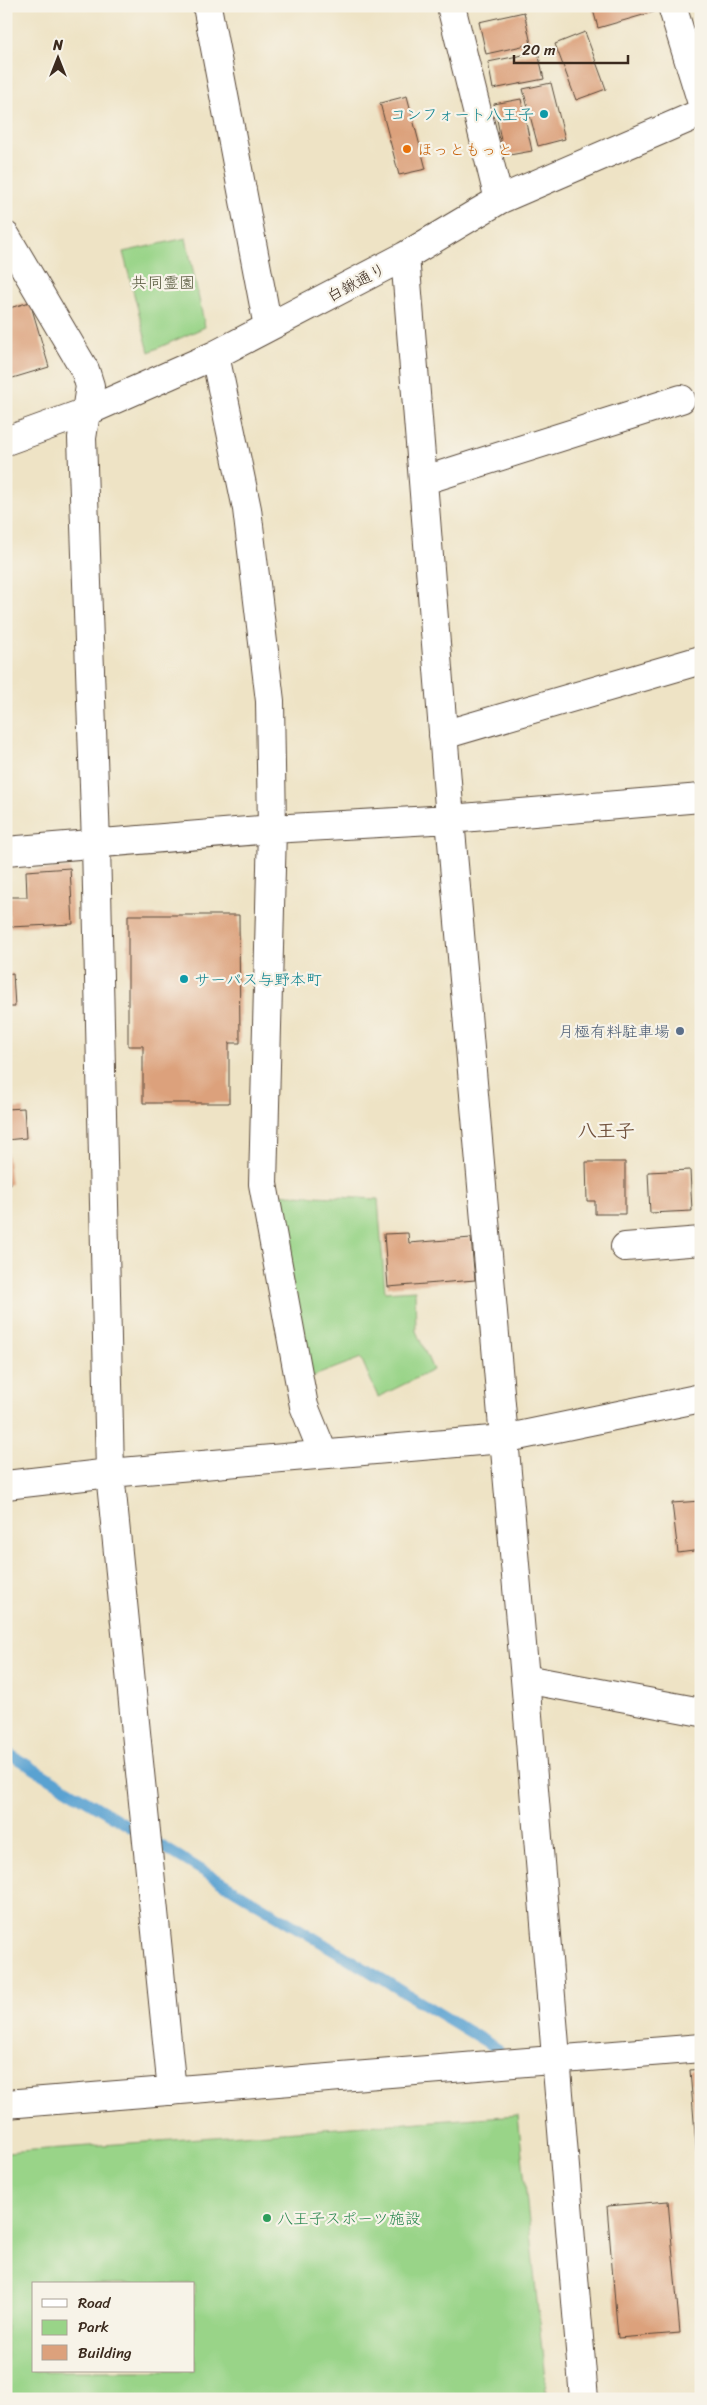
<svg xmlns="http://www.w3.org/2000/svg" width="707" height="2405" font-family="Sriracha,'Klee One',sans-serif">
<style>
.green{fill:#99d488;stroke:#6a7f53;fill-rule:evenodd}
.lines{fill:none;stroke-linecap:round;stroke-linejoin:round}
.stream{stroke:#5aa2d1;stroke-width:11}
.building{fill:#dca17c}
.minor-casing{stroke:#564637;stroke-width:30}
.minor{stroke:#fff;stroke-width:28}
.culture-dot{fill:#0f9aa8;stroke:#f7f3e8;stroke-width:2}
.food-dot{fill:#e8710a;stroke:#f7f3e8;stroke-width:2}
.service-dot{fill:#5c6f8a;stroke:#f7f3e8;stroke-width:2}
.leisure-dot{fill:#2e9e5b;stroke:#f7f3e8;stroke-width:2}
.labels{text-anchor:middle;stroke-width:4.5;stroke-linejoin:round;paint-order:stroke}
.culture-label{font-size:16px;fill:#0d838f;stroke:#f7f3e8;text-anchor:end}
.food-label{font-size:16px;fill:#c56008;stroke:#f7f3e8;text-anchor:start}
.park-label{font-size:16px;fill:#525438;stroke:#f7f3e8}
.street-label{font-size:16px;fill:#3b2a1e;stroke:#f7f3e8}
.service-label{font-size:16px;fill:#4e5e75;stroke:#f7f3e8;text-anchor:end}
.leisure-label{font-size:16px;fill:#27864d;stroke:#f7f3e8;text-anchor:start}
.quarter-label{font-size:19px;font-weight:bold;fill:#73543f;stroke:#f7f3e8}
</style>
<rect width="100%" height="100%" fill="#f7f3e8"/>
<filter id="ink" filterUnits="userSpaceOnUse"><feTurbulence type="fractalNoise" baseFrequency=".02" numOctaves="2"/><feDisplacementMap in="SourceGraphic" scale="10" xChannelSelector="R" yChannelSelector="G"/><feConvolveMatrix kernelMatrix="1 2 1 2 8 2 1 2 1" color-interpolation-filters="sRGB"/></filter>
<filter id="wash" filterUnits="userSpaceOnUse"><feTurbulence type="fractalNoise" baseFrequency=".0096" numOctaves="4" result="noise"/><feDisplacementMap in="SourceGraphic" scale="20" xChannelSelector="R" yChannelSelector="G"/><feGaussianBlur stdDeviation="1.12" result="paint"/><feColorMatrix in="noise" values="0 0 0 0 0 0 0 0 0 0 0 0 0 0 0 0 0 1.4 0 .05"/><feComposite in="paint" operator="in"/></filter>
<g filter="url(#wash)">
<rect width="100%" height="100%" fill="#eee3c5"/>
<path class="green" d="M186,238L205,327L149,352L123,252Z
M271,1194L378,1199L385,1292L415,1290L416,1331L433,1370L378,1397L361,1358L306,1379Z
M518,2115L547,2399H6V2152ZM34,2284H194V2371H34Z"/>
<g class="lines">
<path class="stream" d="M6,1752L498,2049"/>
</g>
<g id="blocks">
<path class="building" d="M592,6H656L657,11L598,28Z
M524,12L531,44L486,54L479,22Z
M585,32L606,89L576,100L555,44Z
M538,52L544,79L493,89L488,62Z
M551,83L565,139L538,146L523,89Z
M407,96L426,169L399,175L380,103Z
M521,99L532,151L504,156L494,104Z
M30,302L49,367L6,380V309Z
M70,868L73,924L10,927L8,897H27L26,871Z
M128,915H239L240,1043H229V1103H143V1046H128Z
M13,973L15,1007H6V974Z
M24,1108L26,1138L6,1140V1109Z
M6,1143L11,1184L6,1185Z
M586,1162H625V1214H595V1201H587Z
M690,1170L692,1211L650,1213L648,1172Z
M408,1233L409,1243L471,1238L475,1280L388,1287L384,1234Z
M701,1501V1550L678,1553L672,1503Z
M701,2069V2185H699L690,2070Z
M668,2201L680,2333L618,2338L607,2206Z"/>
</g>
</g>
<g filter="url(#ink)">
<use href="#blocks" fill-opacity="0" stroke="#564637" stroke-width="1"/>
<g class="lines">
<defs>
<path id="minor" d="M207,6L268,327
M451,6L499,200
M672,6L701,100
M6,236L85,370L90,386L82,438L96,844L110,1473L172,2091
M405,256L450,819L525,1679L584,2399
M215,355L247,509L270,701L272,829L263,1184L304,1406L323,1453
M6,441L86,412L215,355L405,256L499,200L701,113
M425,480L681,399
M443,735L701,660
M6,851L272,829L450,819L701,798
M625,1247L701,1241
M6,1485L110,1473L503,1439L701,1398
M525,1679L701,1712
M6,2104L701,2048"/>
</defs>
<use href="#minor" class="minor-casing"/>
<use href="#minor" class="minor"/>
</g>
</g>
<g class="culture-dot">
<circle cx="544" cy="114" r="5"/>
<circle cx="184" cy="979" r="5"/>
</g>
<circle class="food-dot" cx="407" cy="149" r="5"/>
<circle class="service-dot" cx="680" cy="1031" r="5"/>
<circle class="leisure-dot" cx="267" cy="2218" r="5"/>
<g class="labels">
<g class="culture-label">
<text x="534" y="120">コンフォート八王子</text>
<text x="194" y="985" text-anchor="start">サーパス与野本町</text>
</g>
<g class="food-label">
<text x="417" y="155">ほっともっと</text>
</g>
<g class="park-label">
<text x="163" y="288">共同霊園</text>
</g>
<g class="street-label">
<text transform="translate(356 282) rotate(-28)" y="6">白鍬通り</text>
</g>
<g class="service-label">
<text x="670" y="1037">月極有料駐車場</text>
</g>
<g class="leisure-label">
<text x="277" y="2224">八王子スポーツ施設</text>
</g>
<g class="quarter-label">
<text x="606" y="1137">八王子</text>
</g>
</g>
<rect width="707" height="2405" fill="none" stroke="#f7f3e8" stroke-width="25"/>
<rect x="32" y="2282" width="162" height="90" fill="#f7f3e8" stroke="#aca397"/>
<rect x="42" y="2299" width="25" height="8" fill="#ffffff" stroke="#aca397"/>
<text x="78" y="2308" font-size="15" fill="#3b2a1e">Road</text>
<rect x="42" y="2320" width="25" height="15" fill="#99d488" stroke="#aca397"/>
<text x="78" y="2332" font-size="15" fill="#3b2a1e">Park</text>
<rect x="42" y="2345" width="25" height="15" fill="#dca17c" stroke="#aca397"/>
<text x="78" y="2358" font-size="15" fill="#3b2a1e">Building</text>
<g transform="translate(58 58)" stroke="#f7f3e8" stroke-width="4" paint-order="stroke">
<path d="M0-4L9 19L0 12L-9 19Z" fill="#3b2a1e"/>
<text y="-8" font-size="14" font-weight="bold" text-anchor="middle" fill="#3b2a1e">N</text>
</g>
<path d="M514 55v8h114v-8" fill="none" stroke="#3b2a1e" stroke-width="2.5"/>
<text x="522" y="55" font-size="15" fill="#3b2a1e" stroke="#f7f3e8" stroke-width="4" paint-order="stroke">20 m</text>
</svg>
